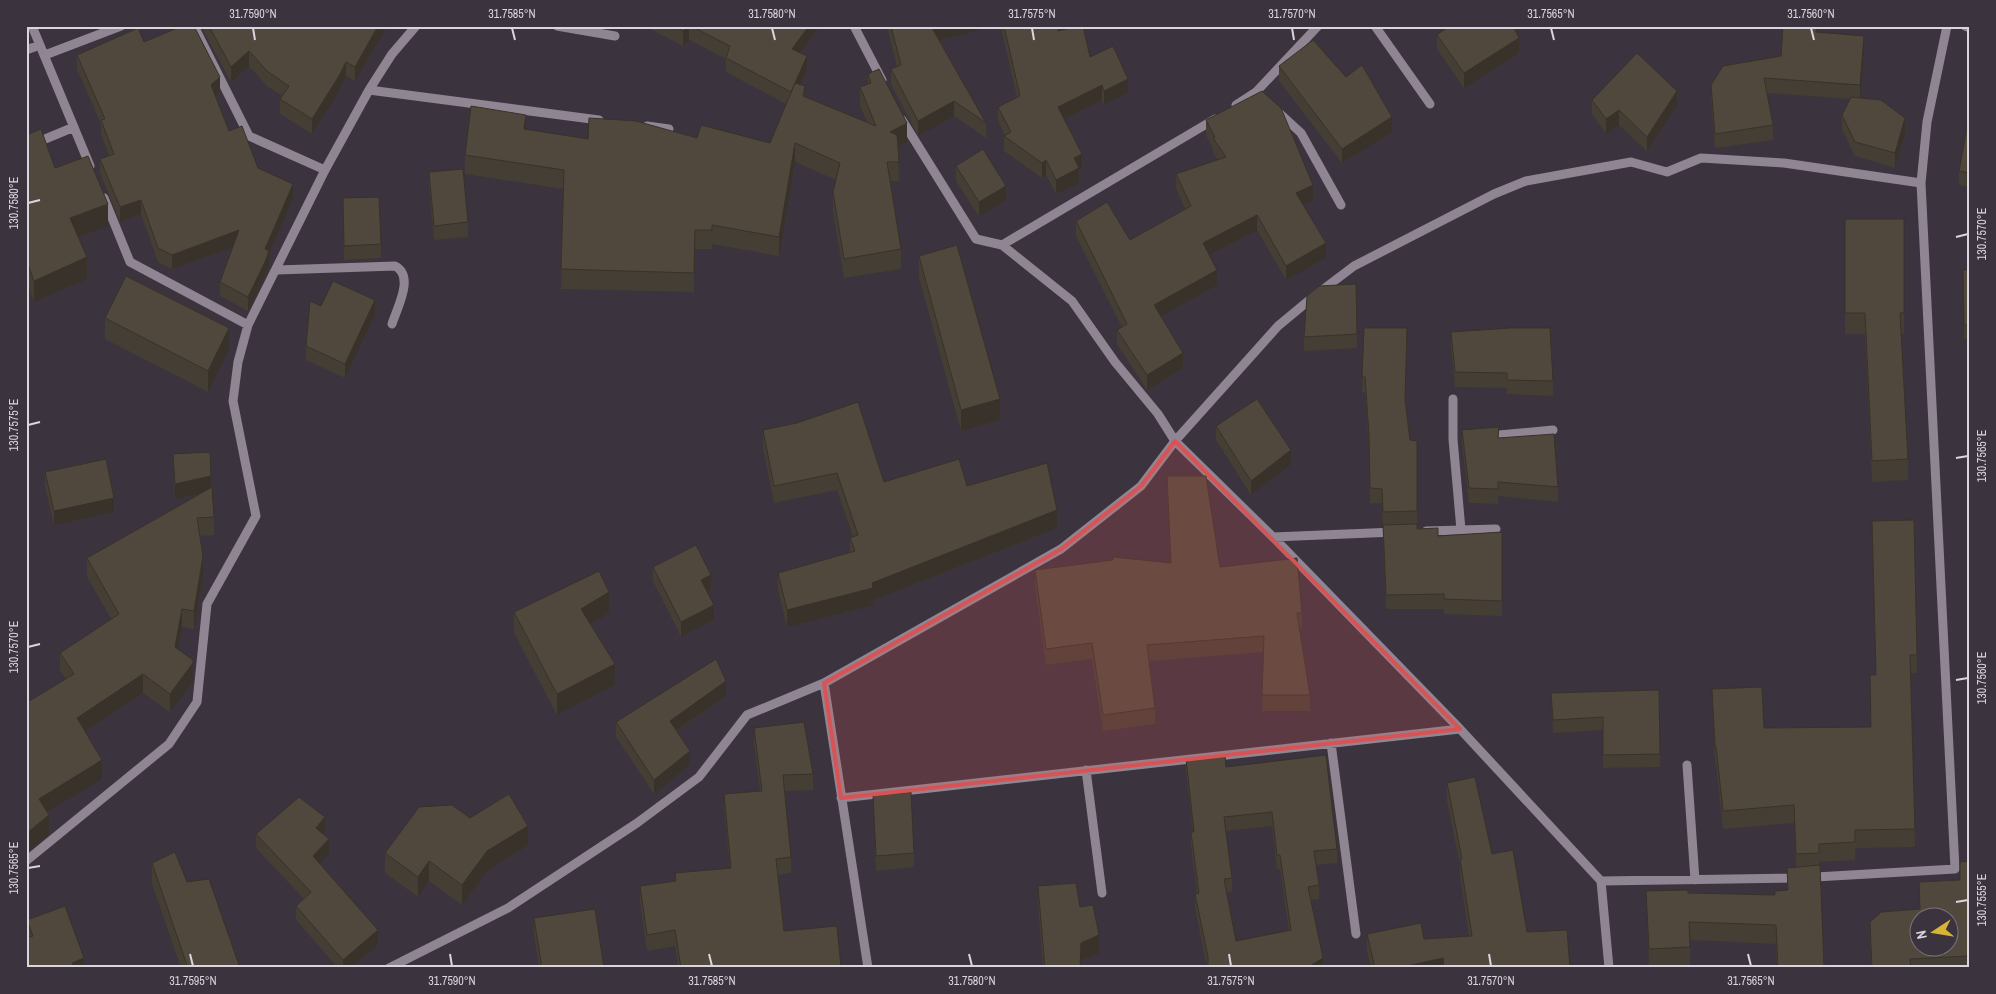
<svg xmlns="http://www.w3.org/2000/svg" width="1996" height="994" font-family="'Archivo Narrow',sans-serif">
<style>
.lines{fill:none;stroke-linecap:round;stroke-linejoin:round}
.minor{stroke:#908693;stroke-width:9}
.wall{fill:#453e34;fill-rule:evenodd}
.shaded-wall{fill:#38322a}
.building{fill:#50483c;stroke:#38322a;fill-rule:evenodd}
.marked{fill:#d75355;fill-opacity:0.2;stroke:#d75355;stroke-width:4;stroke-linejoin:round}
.ticks{fill:none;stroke:#dbd5dd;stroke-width:2}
.neatline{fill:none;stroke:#dbd5dd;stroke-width:2}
.ticks-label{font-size:12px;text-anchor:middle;fill:#dbd5dd}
</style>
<rect width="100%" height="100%" fill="#3b333e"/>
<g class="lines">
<path class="minor" d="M32,26L90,166
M194,26L249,136L325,170
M557,26L615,36
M854,26L882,80
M1375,26L1430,104
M1965,26L1970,28
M26,50L40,45
M45,55L121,26
M369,90L599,120
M1236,105L1256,92L1318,26
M1277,111L1301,133L1341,205
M902,120L976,239L1002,245L1072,301L1115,362L1158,414L1175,441L1273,537L1460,729L1601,881L1609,968
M647,126L669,129
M26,147L74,127
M104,198L130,262L248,325
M1002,245L1215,119
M277,270L395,266C415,276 397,308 392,324
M1453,399V439L1461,530
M1488,436L1553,430
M1426,531L1496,529
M1273,537L1395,532
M824,683L868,968
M1331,743L1356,934
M1687,765L1695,880
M1086,770L1102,893
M841,798L1460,729
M26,861L169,744L197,702L207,604L256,516L233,401L238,362L248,325L325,170L369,90L392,54L416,26
M1601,881L1798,878L1955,869L1921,183L1927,122L1947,26
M389,968L508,908L637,823L699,777L747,715L824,683L1061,549L1141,486L1175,441L1278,326L1313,297L1354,266L1494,194L1526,181L1631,162L1667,172L1701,158L1784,163L1921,183"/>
</g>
<path class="wall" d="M204,26H385V30L355,81L346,76L339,91L312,134L280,114V99L283,96L267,86L249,66L231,82L204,32Z
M644,26H817V30L800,53L807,70L801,85L805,97L867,122L860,106V87L868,84V74L907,142L898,147L899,181H890L901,249V269L844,278L833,211V192L836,180L795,162L779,256L712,244V249H695L694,292L561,289L563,189L465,174V155L526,130L588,139L697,138L770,143L786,104L726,72V59L689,40L683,46Z
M887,26H979V30L939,40L986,123V138L954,116L918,136L891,84V69L897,67Z
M1002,26H1058V31L1090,57L1128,93L1104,105L1102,100L1064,119L1082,168L1079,169V183L1056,194L1046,175L1042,178L1004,151V136H1005L998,121V107L1017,97L1002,32Z
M1783,26H1817V33L1864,51L1860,98L1905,133L1895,168L1855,156L1842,129V115L1850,99L1767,93L1773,125V140L1715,148L1711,99V85L1781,56Z
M1437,35L1519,53L1464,88L1437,49Z
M144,42L220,91L215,95L229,131L258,168L293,198L269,254V265L265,276L248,311L220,296V282L233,247L172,269L158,262L141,214L120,222L100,173V159L109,156L101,134V124L77,69V55Z
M1279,66L1346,77L1392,132L1342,163L1279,81Z
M1970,86V105H1969V91Z
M1592,100L1677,105L1647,151L1619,125L1606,134L1592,114Z
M1970,111V187L1959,185V171Z
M1206,120L1313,200L1303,205L1326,258L1286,280L1257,230L1209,255L1217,285L1161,316L1183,368L1147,390L1117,344V330L1122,327L1076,236V221L1130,240L1185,209L1176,188V174L1218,160L1213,153V149L1206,135Z
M26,135L55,168L108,226L78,237L87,279L34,302L26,280Z
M956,166L1006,200L979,217L956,181Z
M429,172L468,222V237L434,240L429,187Z
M343,198L381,244V258L344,260Z
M1845,219H1904V334H1901L1908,459V480L1872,482L1865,334H1845Z
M919,256L1000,420L961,431L919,277Z
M1963,270H1970V339H1964Z
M1356,284L1357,348L1304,351V337Z
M321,306L375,315L345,378L306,360V346Z
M105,318L229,349L208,392L105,339Z
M1364,328L1406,402L1410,440L1417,441V529L1438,536L1502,532V616L1444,614V609H1386L1382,503H1370L1369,450L1365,392H1362Z
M1451,332L1553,381V396L1507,394V388L1455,387L1451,347Z
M1216,426L1291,464L1251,495L1216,440Z
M763,430L884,482L967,486L1057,528L873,600V605L787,627L778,590V573L850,552V538L853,537L837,490L774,503L763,448Z
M1462,430L1499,438L1558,487V502L1498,496V504L1469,503L1462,444Z
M173,454L211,487L214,517V535L200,536L203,574L194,629L182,627L178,649L193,678V682L170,712L143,693L85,731L102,779L47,812L49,834L27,852L26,850V703L66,679L60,671V653L111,619L87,577V558L201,493L175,499Z
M45,472L114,512L54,525L45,487Z
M1167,476L1220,567L1302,613V629H1300L1310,695V711H1262L1264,652L1149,661L1155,708V724L1103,731L1092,659L1046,665L1035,586V570L1171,563L1167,492Z
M1872,521L1917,655V673H1911L1915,847L1855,848V860L1819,862L1824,968H1777L1776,944L1690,940V965L1649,967L1646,891L1775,895L1787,890V868L1796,867L1794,823L1723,829L1716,764H1715L1712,689L1764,728L1871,727L1870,675H1876Z
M653,567L711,590L707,591L714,620L681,637L653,581Z
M514,612L609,613L591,624L615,685L557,715L514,633Z
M1659,690L1660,767L1603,768V730L1553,733L1551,693Z
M726,696L677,731L690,765L654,794L616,737V722Z
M754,728L813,774V790L785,791L791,857V873L778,875L784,931L837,926L841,968H678L675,946L647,951L640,902V886L675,881V873L730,868L724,810V794L760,791L754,744Z
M1186,759L1226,767L1337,849V863L1316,865L1319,885V899L1311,900L1323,968H1207L1195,908V894L1197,893L1191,847V832H1193L1186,773ZM1272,826L1277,869H1280L1289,931L1236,941L1227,893L1232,892V878L1226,831Z
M1447,783L1492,854L1527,932L1570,968H1371L1367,952V934L1424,939L1469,936L1460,876V865L1447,801Z
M873,796L914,853V867L876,871Z
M470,818L528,845L487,871L462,905L429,881L418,897L385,873V853Z
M325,831L323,834L329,854L319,863L378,944L351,968H338L296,920V906L304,899L256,848V834Z
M1960,862L1970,968H1871L1870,922L1919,909V882L1960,880Z
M152,863L187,882L239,968H181L152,884Z
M1038,886L1080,907L1099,953L1081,960V968H1043L1038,904Z
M534,918L604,968H539L534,933Z
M27,920L84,968L28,938L27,935Z"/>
<path class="shaded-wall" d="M378,26H385V30L355,81V67Z
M688,26H689V40L683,46V31Z
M809,26H817V30L792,64V49Z
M937,26H979V30L932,42V28Z
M1864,36V51L1860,100V85Z
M1519,38V53L1464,88V73Z
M249,51V66L231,82V67Z
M807,56V70L791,107V92Z
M346,62V76L339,91L312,134V119Z
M220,77V91L211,99V85Z
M1128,79V93L1104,105V91Z
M1102,85V100L1058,122V107Z
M1677,91V105L1647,151V137Z
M954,101V116L918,136V121Z
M1619,110V125L1606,134V119Z
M526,115V134L524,129Z
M1392,117V132L1342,163V149Z
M1905,118V133L1895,168V153Z
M907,123V142L890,151V132Z
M795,143V162L779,256V237Z
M1082,154V168L1079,169V183L1056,194V180L1074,158Z
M1046,160V175L1042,178V163Z
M293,184V198L269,254V265L265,276L248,311V297L265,249Z
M1313,185V200L1296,208V193Z
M1006,186V200L979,217V202Z
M141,200V214L120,222V207Z
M108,204V226L70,240V218Z
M1257,215V230L1203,258V243Z
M239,230V245L172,269V255Z
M695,230V249L694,292V273Z
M1326,243V258L1286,280V266Z
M87,257V279L34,302V281Z
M1217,270V285L1154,320V305Z
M375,300V315L345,378V364Z
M229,328V349L208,392V371Z
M1183,353V368L1147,390V375Z
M1000,399V420L961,431V410Z
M28,442V457H26V443Z
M1291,450V464L1251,495V481Z
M211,476V491L175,499V484Z
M114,498V512L54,525V511Z
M1057,510V528L873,600V605L787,627V610L872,583Z
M203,556V574L194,629V611Z
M711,575V590L701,594V580Z
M609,592V613L581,630V609Z
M714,605V620L681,637V622Z
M182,609V627L175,666V647Z
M193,660V682L170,712V694Z
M615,664V685L557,715V694Z
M143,674V693L77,736V718Z
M726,681V696L670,735V721Z
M690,751V765L654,794V780Z
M102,760V779L39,817V799Z
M49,815V834L27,852V833Z
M325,817V831L316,842V828Z
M528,826V845L487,871L462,905V885L487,851Z
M329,839V854L313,870V856Z
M429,861V881L418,897V877Z
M378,930V944L351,968H343V960Z
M1099,935V953L1081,960V968H1080L1081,943Z
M84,958V968H72V963Z
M1323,958V968H1310V966Z
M1443,958V968H1398Z"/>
<path class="building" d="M182,26H194L220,77L211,85L229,131L242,126L258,168L293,184L265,249L269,251L265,262L248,297L220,282L239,230L172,255L158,248L141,200L120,207L100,159L114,154L101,120L105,119L77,55L138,28L144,42Z
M209,26H378L355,67L346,62L339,76L312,119L280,99L289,86L267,71L249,51L231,67Z
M673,26H688L683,31Z
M691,26H809L792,49L807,56L791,92L726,58L730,46Z
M891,26H937L932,28L986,123L954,101L918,121L891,69L901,65Z
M1004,26H1058V31L1078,26H1083L1090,57L1113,46L1128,79L1104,91L1102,85L1058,107L1082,154L1074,158L1079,168L1056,180L1046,160L1042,163L1004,136L1011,132L998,107L1020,96Z
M1449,26H1513L1519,38L1464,73L1437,35Z
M1783,26H1817L1816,32L1864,36L1860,85L1764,78L1773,125L1715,134L1711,85L1723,66L1781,56Z
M1313,40L1346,77L1362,65L1392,117L1342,149L1279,66Z
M1637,53L1677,91L1647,137L1619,110L1606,119L1592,100Z
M879,69L907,123L890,132L897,135L899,162H887L901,249L844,259L833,192L840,163L795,143L779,237L712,225V230H695L694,273L561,269L564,170L465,155L471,106L526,115L524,129L588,139L589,118L636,121L697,138L701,125L770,143L795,83L805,86L803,96L876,126L860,87L871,83L868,74Z
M1262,91L1281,108L1313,185L1296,193L1326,243L1286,266L1257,215L1203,243L1217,270L1154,305L1183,353L1147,375L1117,330L1127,324L1076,221L1107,202L1130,240L1191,206L1176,174L1226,157L1213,138L1215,137L1206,120Z
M1851,97L1881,100L1905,118L1895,153L1855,142L1842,115Z
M1970,111V173L1959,171Z
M41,129L55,168L88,156L108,204L70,218L87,257L34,281L26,259V135Z
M983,149L1006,186L979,202L956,166Z
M463,169L468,222L434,226L429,172Z
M379,197L381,244L344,246L343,198Z
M1845,219H1904V313H1900L1908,459L1872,461L1865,313H1845Z
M957,245L1000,399L961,410L919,256Z
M1963,270H1970V325H1964Z
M126,276L229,328L208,371L105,318Z
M333,281L375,300L345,364L306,346L310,301L321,306Z
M1356,284L1357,334L1304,337L1307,296L1319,286Z
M1364,328H1407L1405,400L1410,440L1417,441V511L1383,512L1382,489L1370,488L1369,435L1365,377H1362Z
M1510,328H1550L1553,381L1507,380V373L1455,372L1451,332Z
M1257,399L1291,450L1251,481L1216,426Z
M858,402L884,482L959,459L967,486L1047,463L1057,510L872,583L873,588L787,610L778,573L855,551L850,538L858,535L837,473L774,486L763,430L797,423Z
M1499,427L1498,438L1554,434L1558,487L1498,482V489L1469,488L1462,430Z
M26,433L28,442L26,443Z
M210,452L211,476L175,484L173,454Z
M106,459L114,498L54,511L45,472Z
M1167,476H1206L1220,567L1297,558L1302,613H1297L1310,695H1262L1264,636L1147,645L1155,708L1103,715L1092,643L1046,649L1035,570L1113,560V557L1171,563Z
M212,487L214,517L197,518L203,556L194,611L182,609L175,647L193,660V663L170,694L143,674L77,718L102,760L39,799L49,815L27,833L26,832V714L27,713L26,712V703L74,674L60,653L119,614L87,558Z
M1914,520L1917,655H1910L1915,829L1855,830V842L1819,844V853L1796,854L1794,805L1723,811L1716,746H1715L1712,689L1762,687L1764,728L1871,727L1870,675H1876L1872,521Z
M1417,524V529L1438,528V536L1502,532V601L1444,599V594L1386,595L1383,525Z
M696,545L711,575L701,580L714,605L681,622L653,567Z
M599,571L609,592L581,609L615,664L557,694L514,612Z
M716,659L726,681L670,721L690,751L654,780L616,722Z
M1659,690L1660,754L1603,755V717L1553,720L1551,693Z
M804,722L813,774L783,775L791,857L776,859L784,931L837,926L841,967L681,968L675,930L647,935L640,886L676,881L675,873L731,868L724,794L762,791L754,728Z
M1326,755L1337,849L1314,851L1319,885L1308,887L1323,958L1310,966L1311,968H1208V957L1195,894L1199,893L1191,832H1194L1186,759L1225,756L1226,767ZM1272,812L1277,855H1280L1291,930L1236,941L1224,879L1232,878L1224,817Z
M1475,777L1492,854L1513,850L1527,932L1567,930L1570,968H1444L1443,958L1398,968H1375L1367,934L1421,923L1424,939L1472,936L1460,859H1462L1447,783Z
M911,792L914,853L876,856L873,796Z
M509,794L528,826L487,851L462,885L429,861L418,877L385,853L419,807L452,805L470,818Z
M299,797L325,817L316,828L329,839L313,856L378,930L343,960L296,906L311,892L256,834Z
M175,852L187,882L209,879L239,965L233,968H188L152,863Z
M1970,861V968H1968V956L1910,959L1911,968H1872L1870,922L1881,912L1920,909L1919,882L1960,880V862ZM1918,916H1948V946H1918Z
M1820,865L1824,966L1778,968L1776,925L1689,922L1690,947L1649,949L1646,891L1688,890V893L1775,895V891L1788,890L1787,868Z
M1076,883L1080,907L1093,905L1099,935L1081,943L1080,968H1045L1038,886Z
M65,906L84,958L72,963L74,968H26V938L33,936L27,920Z
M595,909L604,968H542L534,918Z"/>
<path class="marked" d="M1175,441L1460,729L841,798L824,683L1061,549L1141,486Z"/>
<path class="ticks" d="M253,28L255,40M512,28L515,40M772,28L775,40M1032,28L1034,40M1292,28L1294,40M1551,28L1554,40M1811,28L1814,40M28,203L40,200M1956,237L1968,234M28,425L40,422M1956,458L1968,456M28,647L40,644M1956,680L1968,678M28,868L40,866M1956,902L1968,900M190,954L193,966M450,954L452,966M709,954L712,966M969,954L972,966M1229,954L1231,966M1489,954L1491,966M1748,954L1751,966"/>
<rect width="1996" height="994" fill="none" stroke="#3b333e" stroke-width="55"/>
<g transform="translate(1934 932) rotate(258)"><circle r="24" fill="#3b333e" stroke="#7b747e"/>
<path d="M0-4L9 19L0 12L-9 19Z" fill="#d8b434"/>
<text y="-8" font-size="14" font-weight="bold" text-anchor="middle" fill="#dbd5dd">N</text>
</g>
<rect x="28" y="28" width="1940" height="938" class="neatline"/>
<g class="ticks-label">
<text x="253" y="18">31.7590°N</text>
<text x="512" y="18">31.7585°N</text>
<text x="772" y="18">31.7580°N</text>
<text x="1032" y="18">31.7575°N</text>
<text x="1292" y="18">31.7570°N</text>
<text x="1551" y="18">31.7565°N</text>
<text x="1811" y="18">31.7560°N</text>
<text transform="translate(14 203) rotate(-90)" y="4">130.7580°E</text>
<text transform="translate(1982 234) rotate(-90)" y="4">130.7570°E</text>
<text transform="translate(14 425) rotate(-90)" y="4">130.7575°E</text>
<text transform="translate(1982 456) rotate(-90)" y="4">130.7565°E</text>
<text transform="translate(14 647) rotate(-90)" y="4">130.7570°E</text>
<text transform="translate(1982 678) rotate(-90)" y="4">130.7560°E</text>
<text transform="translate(14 868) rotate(-90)" y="4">130.7565°E</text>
<text transform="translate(1982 900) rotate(-90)" y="4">130.7555°E</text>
<text x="193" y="985">31.7595°N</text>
<text x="452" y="985">31.7590°N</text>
<text x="712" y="985">31.7585°N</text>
<text x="972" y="985">31.7580°N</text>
<text x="1231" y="985">31.7575°N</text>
<text x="1491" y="985">31.7570°N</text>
<text x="1751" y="985">31.7565°N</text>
</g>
</svg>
